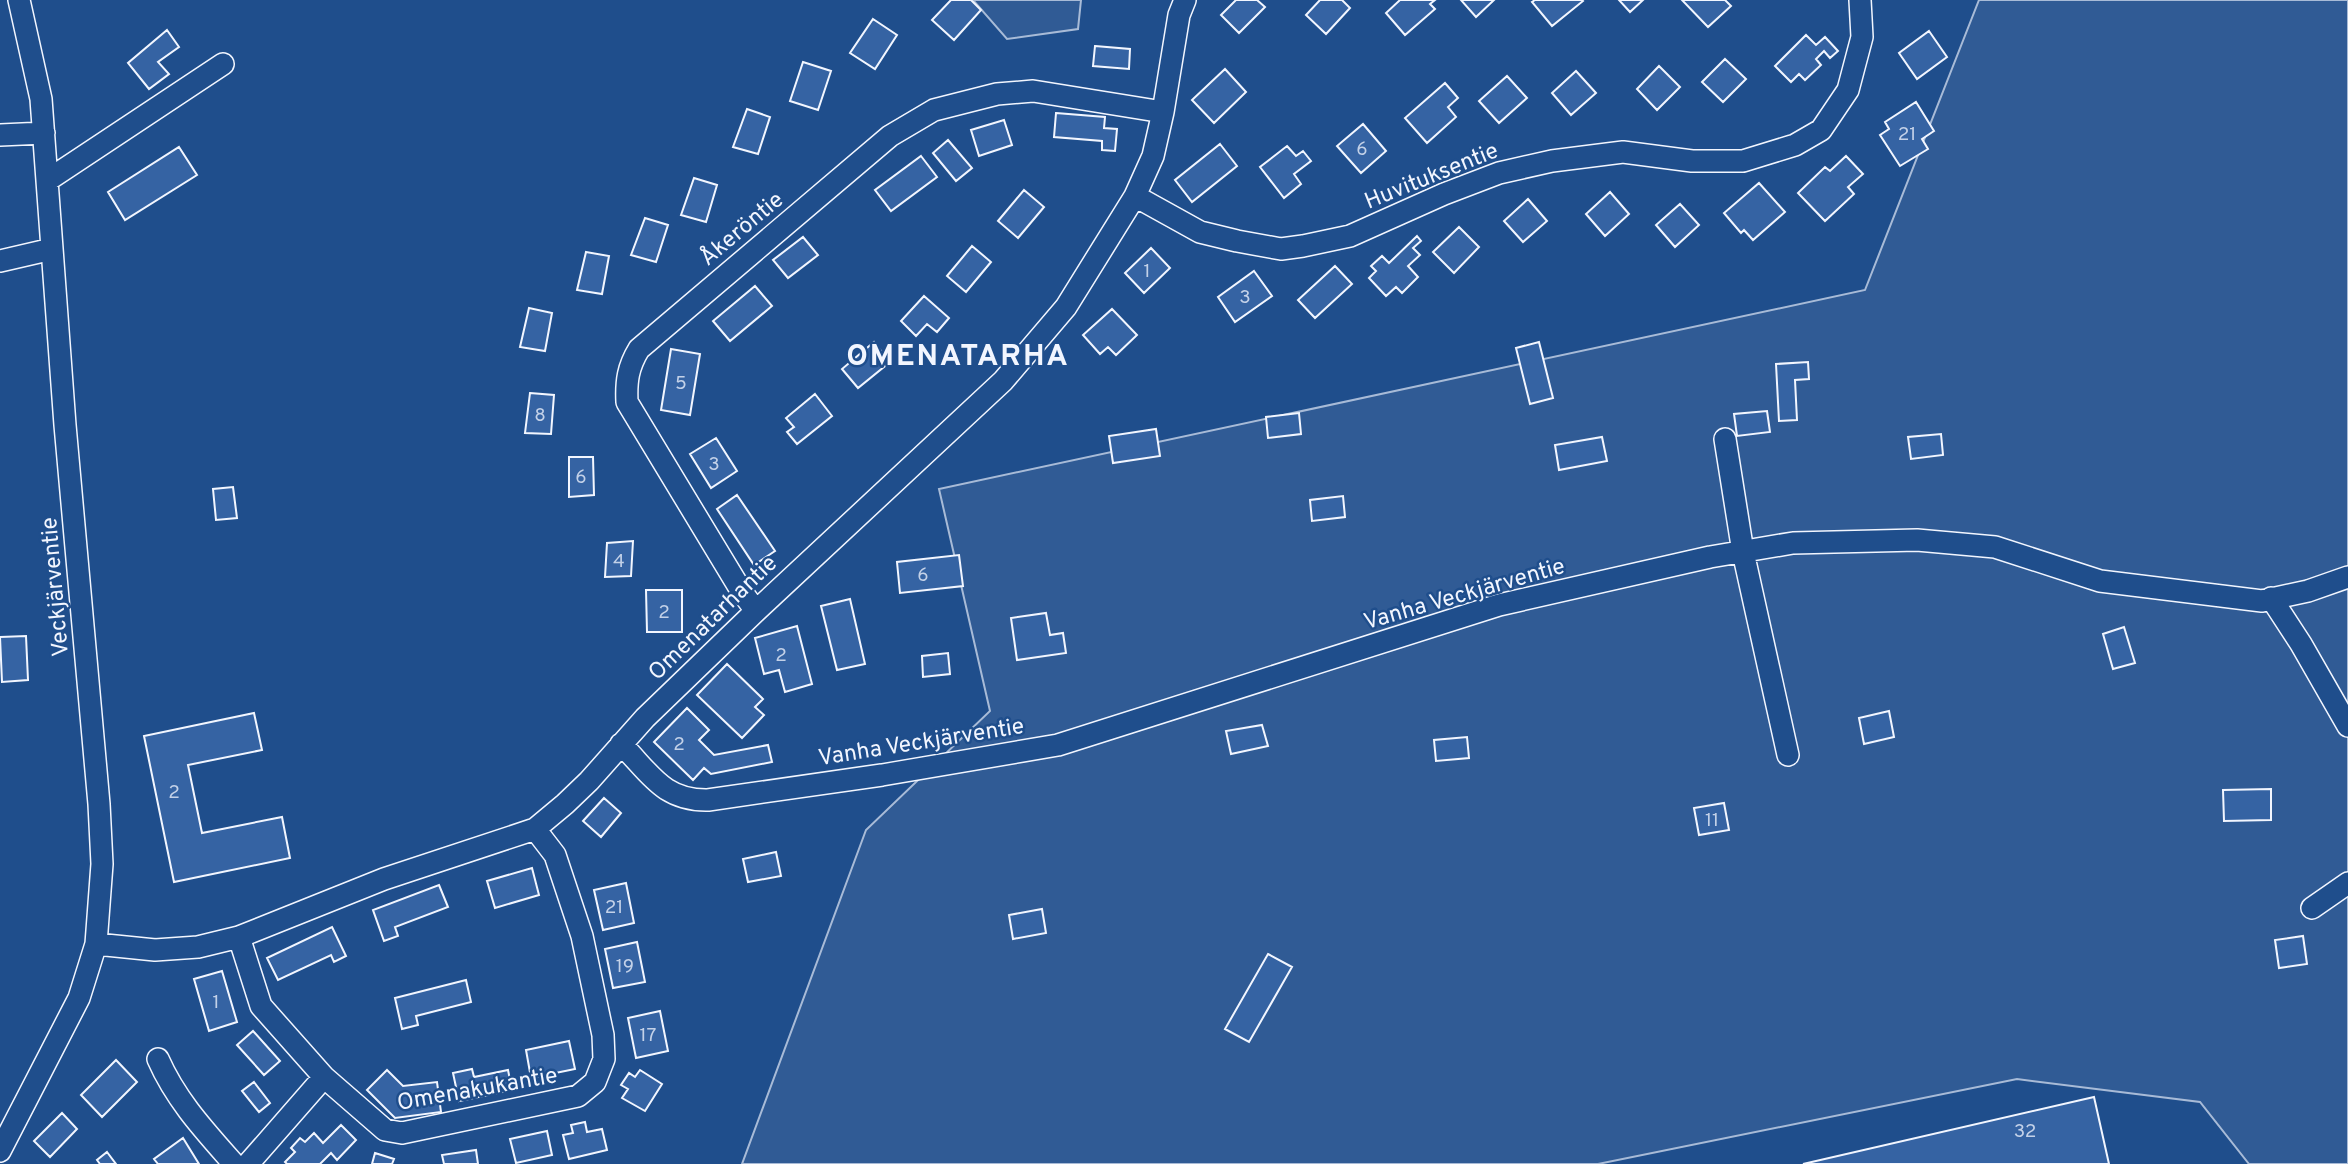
<svg xmlns="http://www.w3.org/2000/svg" width="2348" height="1164" font-family="Overpass,sans-serif">
<style>
.green{fill:#305b95;stroke:#a8bbd7;stroke-width:2}
.building{fill:#3563a3;stroke:#f2f6ff;stroke-width:2}
.lines{fill:none;stroke-linecap:round;stroke-linejoin:round}
.minor-casing{stroke:#f2f6ff;stroke-width:24}
.minor{stroke:#1f4e8c;stroke-width:21}
.labels{text-anchor:middle;stroke-width:5;stroke-linejoin:round;paint-order:stroke}
.number-label{font-size:19px;fill:#c3d1e8}
.street-label{font-size:23px;fill:#f2f6ff;stroke:#1f4e8c}
.district-label{font-size:30px;font-weight:bold;letter-spacing:2px;fill:#f2f6ff;stroke:#1f4e8c}
</style>
<rect width="100%" height="100%" fill="#1f4e8c"/>
<path class="green" d="M973,0H1081L1078,29L1007,39Z
M1979,0H2348V1164H2249L2200,1102L2017,1079L1598,1164H742L866,830L990,711L939,489L1865,290Z"/>
<path class="building" d="M951,0H971L981,10L954,40L932,20Z
M1236,0H1257L1265,7L1239,33L1221,15Z
M1320,0H1342L1350,8L1326,34L1306,15Z
M1400,0H1435L1430,4L1435,9L1405,35L1386,13Z
M1461,0H1494L1476,17Z
M1535,0H1582L1583,1L1552,26L1532,2Z
M1619,0H1643L1630,12Z
M1682,0H1725L1731,6L1708,27Z
M873,19L897,35L875,69L850,53Z
M167,30L179,47L158,62L169,74L149,89L128,63Z
M1929,31L1947,57L1917,79L1899,53Z
M1806,35L1816,45L1825,37L1838,51L1830,58L1824,51L1816,59L1821,65L1805,80L1799,74L1791,82L1775,66Z
M1095,46L1130,49L1129,69L1093,66Z
M1725,59L1746,79L1723,102L1702,82Z
M803,62L831,71L818,110L790,101Z
M1659,66L1680,87L1657,110L1637,89Z
M1225,69L1246,92L1214,123L1192,100Z
M1576,71L1596,93L1571,115L1552,93Z
M1507,76L1527,98L1499,123L1479,101Z
M1445,83L1458,98L1448,107L1456,117L1427,143L1405,118Z
M1916,102L1934,131L1922,139L1928,149L1900,166L1880,135L1889,129L1885,122Z
M747,109L770,117L758,154L733,147Z
M1056,113L1105,117L1104,128L1117,129L1115,151L1102,150V141L1054,137Z
M1004,120L1012,145L979,156L971,130Z
M1363,124L1386,151L1361,173L1337,146Z
M948,140L972,168L956,181L933,153Z
M1220,144L1237,166L1192,202L1175,180Z
M1287,146L1296,156L1303,151L1311,161L1294,174L1301,184L1284,198L1260,167Z
M179,147L197,175L125,220L108,192Z
M921,156L937,177L891,211L875,190Z
M1846,156L1863,174L1848,187L1854,194L1825,221L1798,193L1825,167L1830,171Z
M694,178L717,185L706,222L681,215Z
M1759,183L1785,212L1753,240L1744,230L1741,233L1724,213Z
M1024,190L1044,207L1018,238L998,221Z
M1610,192L1629,214L1605,236L1586,214Z
M1528,199L1547,221L1523,242L1504,221Z
M1680,204L1699,225L1675,247L1656,225Z
M645,218L668,225L656,262L631,255Z
M1459,227L1479,247L1454,273L1433,252Z
M1417,236L1421,241L1413,248L1420,255L1408,266L1418,277L1402,293L1396,287L1386,296L1369,278L1376,271L1371,266L1382,256L1389,263Z
M803,237L818,255L788,278L773,260Z
M972,246L991,262L966,292L947,276Z
M1151,248L1170,268L1144,293L1125,273Z
M586,252L609,256L602,294L577,290Z
M1335,266L1352,284L1315,318L1298,300Z
M1254,271L1272,296L1235,322L1218,297Z
M755,286L772,306L730,341L713,321Z
M924,296L949,318L937,332L927,324L916,336L901,321Z
M529,308L552,313L545,351L520,347Z
M1112,309L1137,335L1116,355L1108,347L1100,354L1083,335Z
M874,342L890,362L858,388L842,369Z
M1539,342L1553,398L1530,404L1516,348Z
M671,349L700,354L690,415L661,410Z
M1808,362L1809,379L1795,380L1797,420L1779,421L1776,364Z
M530,393L554,395L551,434L525,433Z
M815,394L832,416L797,444L787,432L794,427L786,418Z
M1767,411L1770,432L1737,436L1734,414Z
M1299,413L1301,434L1268,438L1266,417Z
M1156,429L1160,456L1113,463L1109,436Z
M1941,434L1943,455L1911,459L1908,437Z
M1602,437L1607,461L1559,470L1555,445Z
M716,438L737,471L711,488L690,454Z
M569,457H593L594,495L569,497Z
M233,487L237,518L216,520L213,489Z
M737,495L775,551L754,565L717,509Z
M1343,496L1345,517L1312,521L1310,500Z
M633,541L631,576L605,577L607,543Z
M959,555L963,586L900,593L897,562Z
M646,590H682V632H647Z
M850,599L865,664L837,670L821,606Z
M1046,613L1050,635L1063,633L1066,653L1017,660L1011,618Z
M797,626L812,684L785,692L779,670L764,674L755,638Z
M2124,627L2135,663L2113,669L2103,634Z
M26,636L28,680L2,682L0,637Z
M948,653L950,674L923,677L922,656Z
M727,664L763,699L755,707L764,715L742,738L697,695Z
M687,708L709,730L699,740L714,755L768,745L772,762L711,774L704,768L693,780L654,742Z
M1889,711L1894,737L1864,744L1859,718Z
M254,713L262,750L188,765L202,833L282,817L290,858L174,882L144,736Z
M1262,725L1268,746L1231,754L1226,731Z
M1467,737L1469,758L1436,761L1434,740Z
M2271,789V820L2224,821L2223,790Z
M604,798L621,813L601,837L583,821Z
M1724,803L1729,830L1699,835L1694,808Z
M776,852L781,876L748,882L743,859Z
M532,868L539,895L495,908L487,881Z
M626,883L634,923L603,930L594,890Z
M439,885L448,907L395,927L398,936L384,941L373,910Z
M1042,909L1046,933L1013,939L1009,915Z
M332,927L346,956L334,962L331,955L278,980L267,958Z
M2303,936L2307,964L2279,968L2275,940Z
M637,942L645,982L613,988L605,949Z
M1268,954L1292,967L1249,1042L1225,1029Z
M222,971L237,1022L209,1031L194,979Z
M466,980L471,1002L416,1016L418,1025L402,1029L395,998Z
M660,1011L668,1051L636,1058L628,1018Z
M253,1031L280,1061L264,1075L237,1045Z
M569,1041L575,1069L531,1078L526,1050Z
M116,1060L137,1082L102,1117L81,1095Z
M472,1069L474,1077L508,1070L512,1090L459,1101L453,1073Z
M387,1070L403,1086L437,1082L441,1112L395,1118L367,1090Z
M640,1070L662,1084L645,1111L622,1098L628,1089L621,1085L629,1073L635,1077Z
M254,1082L270,1103L259,1112L242,1091Z
M2094,1097L2109,1164H1803Z
M62,1113L77,1129L50,1157L34,1141Z
M585,1122L587,1132L602,1129L607,1150L569,1159L563,1135L573,1133L571,1125Z
M341,1125L356,1140L337,1160L331,1153L320,1164H287L285,1162L295,1152L291,1148L300,1138L305,1142L314,1133L323,1143Z
M547,1131L552,1155L516,1163L510,1139Z
M183,1138L199,1164H158L154,1159Z
M476,1150L478,1164H444L442,1155Z
M107,1152L116,1164H100L97,1160Z
M375,1153L394,1159L392,1164H372Z"/>
<g class="lines">
<defs>
<path id="minor" d="M0,135L44,133
M48,180L223,64
M1135,196L1200,232L1237,241L1281,249L1303,246L1350,236L1444,194L1499,173L1552,161L1623,152L1692,161H1743L1795,145L1821,130L1848,90L1862,37L1860,0
M0,261L52,249
M1725,439L1743,552L1788,755
M2271,598L2301,644L2348,726
M756,611L742,592L627,402C626,381 628,367 639,349L890,136L934,110L997,94L1033,91L1163,112
M621,744C650,773 663,801 708,800L882,775L1058,745L1499,605L1710,557L1793,543L1917,540L1995,547L2100,581L2262,601L2308,591L2348,577
M2312,908L2348,883
M239,937L261,1006L324,1077L385,1130L402,1133L578,1096L595,1082L604,1059L603,1035L582,936L555,855L535,829
M96,944L155,950L198,947L239,937L384,879L535,829L565,804L589,781L645,718L756,611L1003,381L1066,307L1135,196L1153,156L1163,112L1179,15L1185,0
M158,1059C176,1100 204,1130 234,1164
M0,1151L79,998L96,944L102,864L99,804L65,425L41,99L19,0
M248,1164L324,1077"/>
</defs>
<use href="#minor" class="minor-casing"/>
<use href="#minor" class="minor"/>
</g>
<g class="labels">
<g class="number-label">
<text x="1907" y="140">21</text>
<text x="1362" y="155">6</text>
<text x="1147" y="277">1</text>
<text x="1245" y="303">3</text>
<text x="681" y="389">5</text>
<text x="540" y="421">8</text>
<text x="714" y="470">3</text>
<text x="581" y="483">6</text>
<text x="619" y="567">4</text>
<text x="923" y="581">6</text>
<text x="664" y="618">2</text>
<text x="781" y="661">2</text>
<text x="679" y="750">2</text>
<text x="174" y="798">2</text>
<text x="1712" y="826">11</text>
<text x="614" y="913">21</text>
<text x="625" y="972">19</text>
<text x="216" y="1008">1</text>
<text x="648" y="1041">17</text>
<text x="2025" y="1137">32</text>
</g>
<g class="street-label">
<text transform="translate(1431 175) rotate(-22)" y="8">Huvituksentie</text>
<text transform="translate(741 228) rotate(-40)" y="8">Åkeröntie</text>
<text transform="translate(54 587) rotate(-95)" y="8">Veckjärventie</text>
<text transform="translate(1464 593) rotate(-16)" y="8">Vanha Veckjärventie</text>
<text transform="translate(712 617) rotate(-44)" y="8">Omenatarhantie</text>
<text transform="translate(921 741) rotate(-9)" y="8">Vanha Veckjärventie</text>
<text transform="translate(477 1088) rotate(-10)" y="8">Omenakukantie</text>
</g>
<g class="district-label">
<text x="958" y="365">OMENATARHA</text>
</g>
</g>
</svg>
